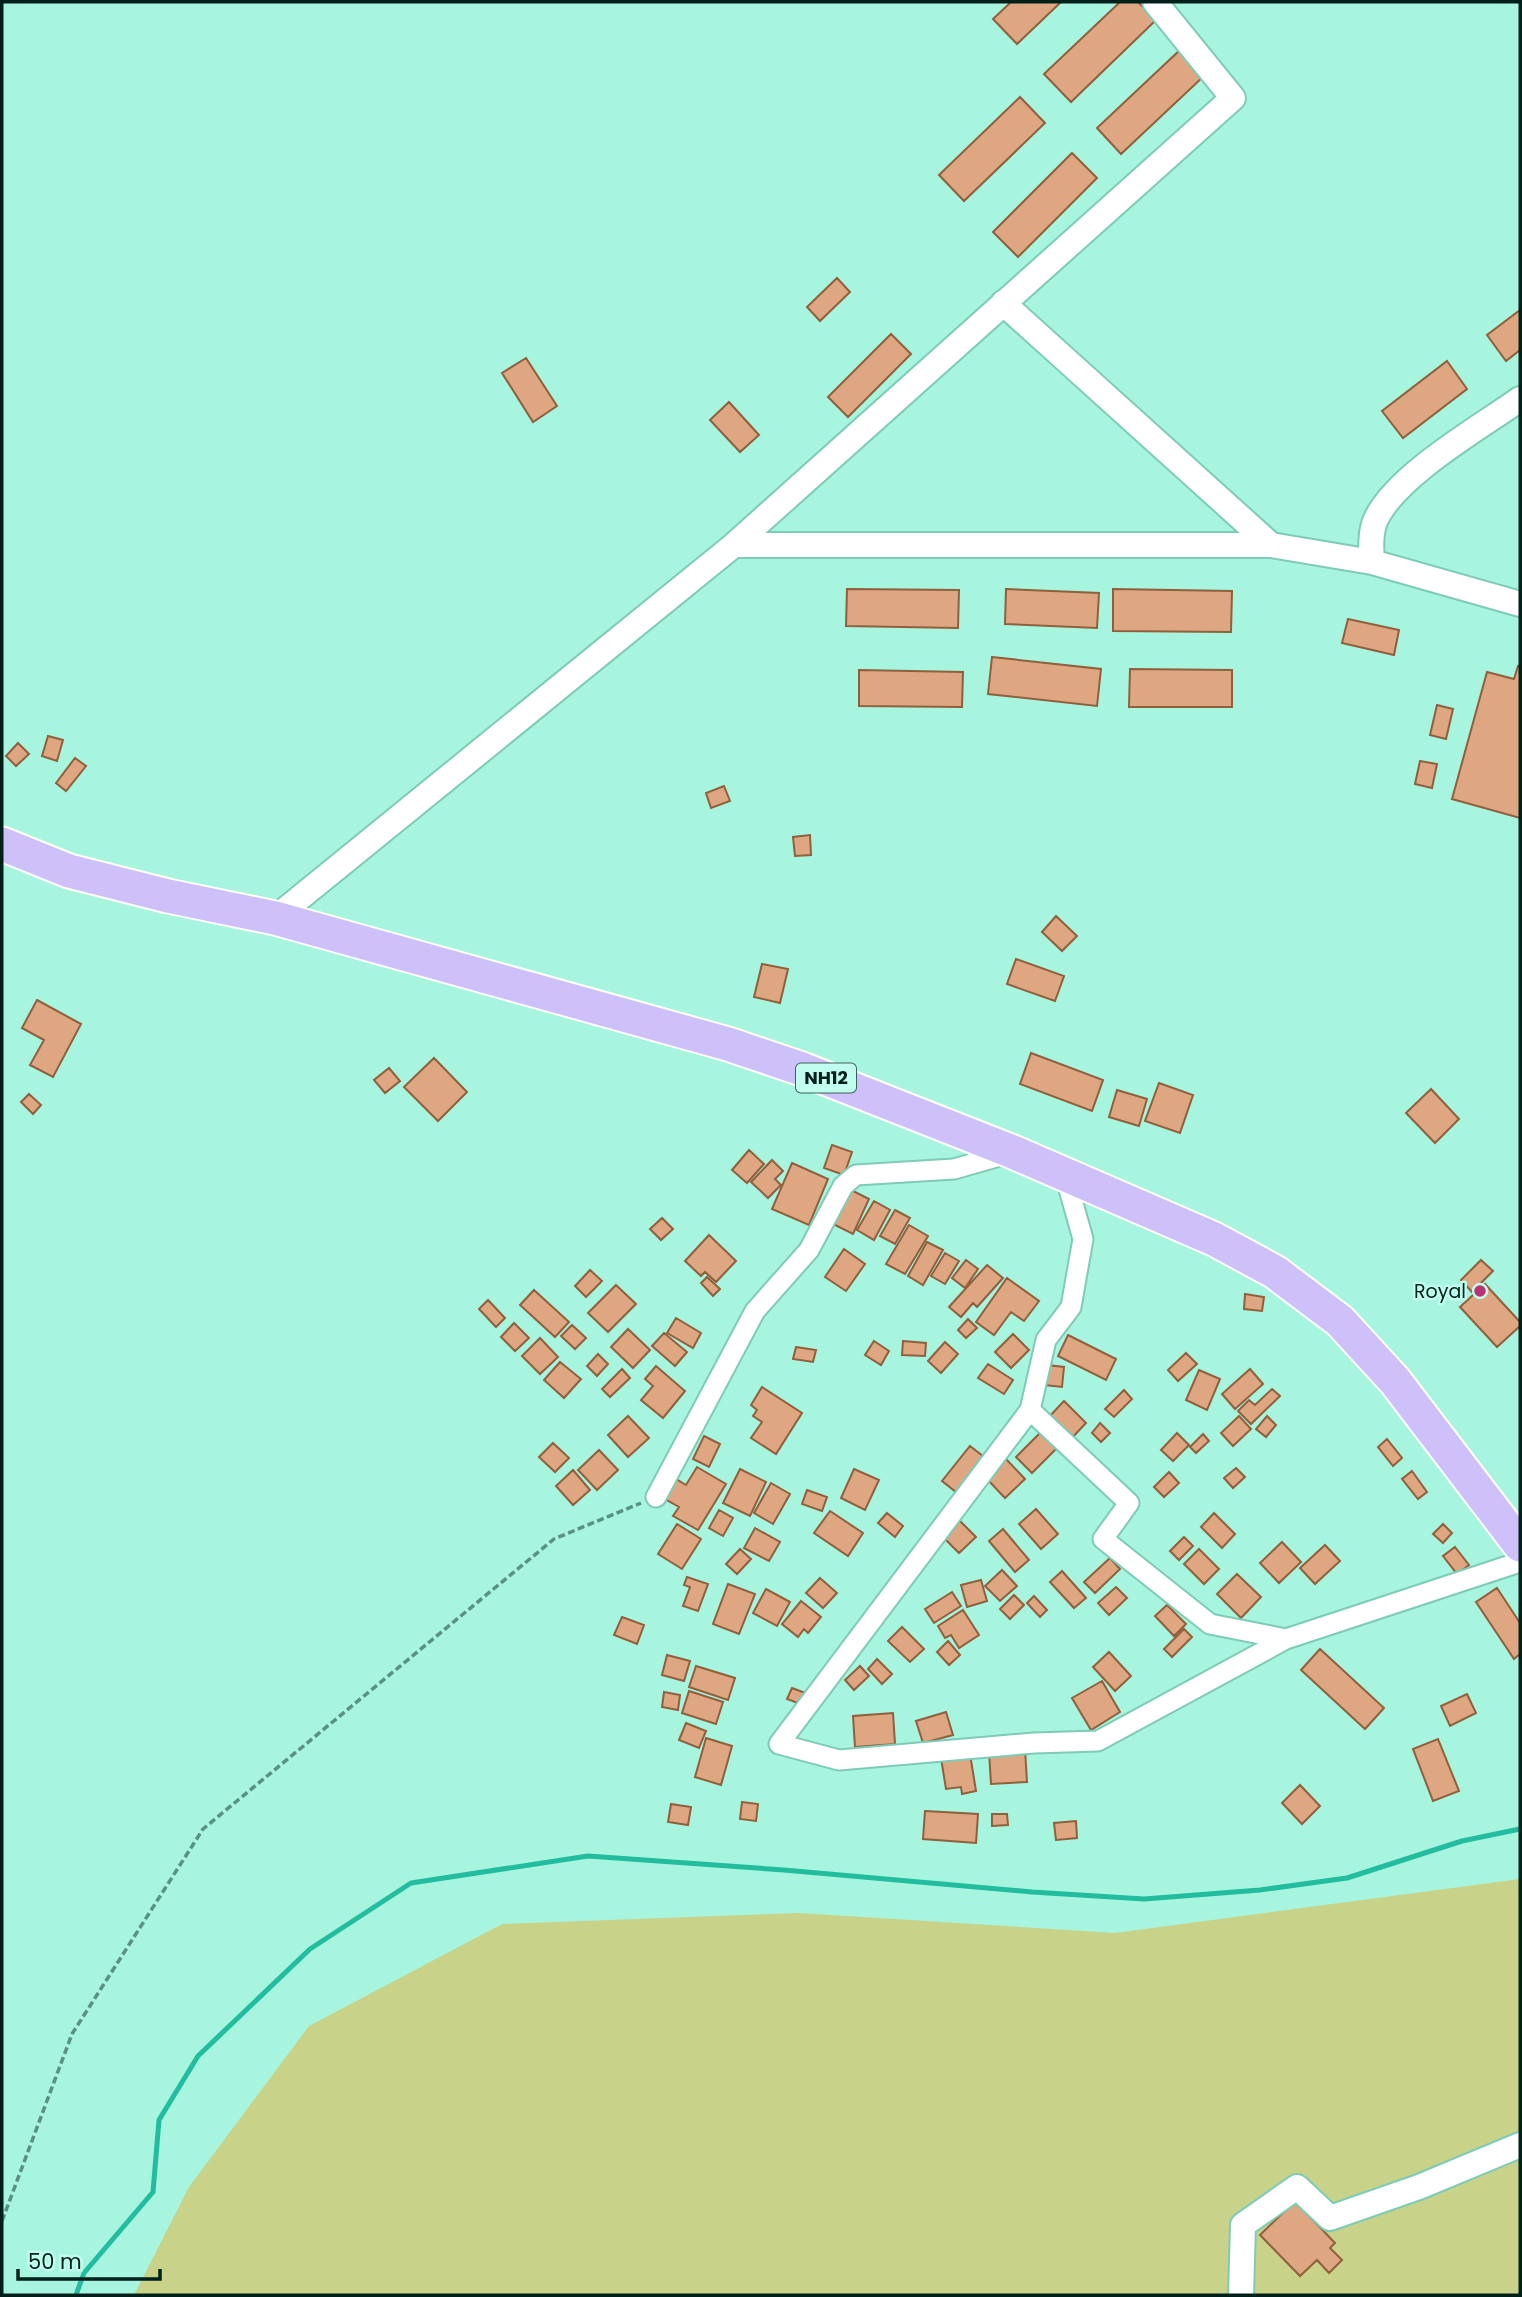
<svg xmlns="http://www.w3.org/2000/svg" width="1522" height="2297" font-family="Poppins,sans-serif">
<style>
.green{fill:#c8d389}
.lines{fill:none;stroke-linecap:round;stroke-linejoin:round}
.stream{stroke:#22bd9f;stroke-width:5}
.building{fill:#dea782;stroke:#905f3c;stroke-width:2}
.minor-casing{stroke:#7ecbb7;stroke-width:23}
.tertiary-casing{stroke:#7ecbb7;stroke-width:28}
.trunk-casing{stroke:#fff;stroke-width:37}
.path{stroke:#599182;stroke-width:3.5;stroke-dasharray:7 3.5;stroke-linecap:butt}
.minor{stroke:#fff;stroke-width:19}
.tertiary{stroke:#fff;stroke-width:24}
.trunk{stroke:#cec0f8;stroke-width:33}
.poi-dot{fill:#ba3374;stroke:#c1feed;stroke-width:2.5}
.labels{text-anchor:middle;stroke-width:5;stroke-linejoin:round;paint-order:stroke}
.shield{fill:#c1feed;stroke:#3a6359;stroke-width:2}
.shield-label{font-size:18px;font-weight:bold;fill:#002019}
.poi-label{font-size:19px;fill:#002019;stroke:#c1feed;text-anchor:end}
</style>
<rect width="100%" height="100%" fill="#a7f4df"/>
<path class="green" d="M1520,1879V2295H134L189,2187L309,2026L502,1924L799,1913L1115,1933Z"/>
<g class="lines">
<path class="stream" d="M76,2295L84,2273L153,2192L159,2120L198,2056L310,1949L411,1883L588,1856L784,1870L1032,1892L1144,1899L1260,1890L1347,1878L1462,1841L1520,1829"/>
</g>
<path class="building" d="M1011,2H1061L1017,44L993,19Z
M1120,2H1138L1156,20L1071,102L1044,74Z
M1181,49L1205,75L1121,154L1097,128Z
M1020,97L1045,123L964,201L939,175Z
M1072,153L1097,178L1018,257L993,232Z
M837,278L850,292L820,321L807,307Z
M1520,310V350L1506,361L1487,335Z
M891,334L911,354L848,417L828,397Z
M526,358L557,406L533,422L502,373Z
M1447,361L1467,389L1403,438L1382,411Z
M729,402L759,435L740,452L710,420Z
M847,589L959,590L958,628L846,626Z
M1006,589L1099,593L1097,628L1005,624Z
M1113,589L1232,591L1231,632L1113,631Z
M1348,619L1399,630L1394,655L1342,643Z
M992,657L1101,669L1097,706L988,694Z
M1518,666L1520,667V818L1452,799L1487,672L1514,679Z
M1130,669L1232,670V707H1129Z
M859,670L963,672L962,707L859,706Z
M1437,705L1453,709L1446,739L1430,735Z
M48,736L63,740L57,761L42,756Z
M18,743L29,754L16,766L6,756Z
M75,758L86,766L66,791L56,783Z
M1420,761L1437,764L1432,788L1415,784Z
M724,786L730,801L711,808L706,793Z
M810,835L811,855L795,856L793,837Z
M1056,916L1077,936L1062,951L1042,932Z
M1016,959L1064,976L1055,1001L1007,984Z
M762,964L788,969L780,1003L754,997Z
M37,1000L81,1024L53,1077L30,1065L44,1040L22,1028Z
M1031,1053L1103,1080L1092,1111L1020,1084Z
M434,1058L467,1092L438,1121L404,1087Z
M389,1068L400,1081L385,1093L374,1080Z
M1159,1083L1193,1095L1180,1133L1145,1121Z
M1431,1089L1459,1119L1435,1143L1406,1113Z
M1117,1090L1147,1099L1139,1126L1109,1117Z
M29,1094L41,1105L33,1114L21,1102Z
M832,1145L852,1152L844,1175L824,1168Z
M749,1150L764,1164L747,1183L732,1170Z
M772,1160L783,1171L775,1179L781,1185L768,1198L751,1182Z
M792,1163L828,1179L809,1225L772,1209Z
M847,1188L869,1199L853,1234L831,1223Z
M874,1201L890,1210L874,1240L857,1230Z
M895,1210L910,1218L895,1244L880,1236Z
M662,1218L673,1229L661,1240L650,1229Z
M909,1225L928,1236L905,1274L886,1264Z
M709,1235L736,1261L716,1282L705,1272L701,1276L685,1261Z
M927,1242L943,1250L923,1285L908,1276Z
M844,1249L865,1264L846,1291L825,1277Z
M945,1253L959,1261L945,1284L931,1276Z
M966,1260L978,1269L965,1288L952,1278Z
M1481,1260L1493,1271L1472,1292L1461,1280Z
M987,1265L1003,1278L977,1307L973,1303L961,1317L949,1307Z
M590,1270L602,1281L586,1297L575,1286Z
M707,1277L720,1289L713,1296L701,1283Z
M1007,1278L1039,1301L1024,1321L1011,1312L994,1335L976,1322Z
M1485,1284L1520,1322V1326L1497,1347L1460,1307Z
M616,1285L636,1304L608,1332L588,1313Z
M534,1290L569,1322L555,1337L520,1305Z
M1245,1294L1264,1297L1262,1311L1244,1309Z
M488,1300L505,1318L496,1327L479,1309Z
M676,1318L701,1333L693,1348L667,1333Z
M968,1319L977,1328L966,1338L958,1330Z
M514,1323L529,1338L515,1351L501,1337Z
M572,1325L586,1338L575,1349L561,1336Z
M628,1329L650,1350L633,1368L611,1347Z
M664,1333L687,1352L675,1366L652,1346Z
M1013,1334L1029,1350L1011,1368L995,1352Z
M1068,1335L1116,1359L1106,1380L1058,1356Z
M540,1338L558,1357L540,1374L522,1356Z
M874,1341L889,1351L881,1365L865,1355Z
M903,1341L926,1343L925,1356L902,1355Z
M945,1342L958,1354L941,1373L928,1361Z
M796,1347L816,1350L813,1362L793,1359Z
M1186,1353L1197,1364L1178,1381L1168,1370Z
M598,1354L608,1364L597,1376L587,1366Z
M560,1362L581,1379L564,1398L544,1380Z
M988,1364L1013,1380L1004,1394L978,1378Z
M1047,1365L1064,1367L1062,1387L1045,1385Z
M656,1366L685,1391L663,1418L641,1400L653,1386L645,1379Z
M622,1369L630,1378L610,1397L602,1389Z
M1250,1369L1263,1384L1235,1409L1222,1394Z
M1199,1370L1220,1379L1207,1410L1186,1400Z
M762,1387L802,1413L776,1454L751,1438L762,1422L753,1416L757,1410L751,1405Z
M1272,1389L1280,1396L1251,1424L1238,1411L1249,1400L1255,1405Z
M1124,1390L1132,1399L1114,1417L1105,1409Z
M1064,1401L1086,1423L1070,1440L1048,1418Z
M628,1416L649,1438L628,1457L608,1435Z
M1239,1416L1251,1429L1233,1446L1221,1433Z
M1267,1416L1276,1425L1266,1437L1256,1429Z
M1100,1423L1110,1433L1101,1442L1092,1433Z
M1042,1431L1058,1447L1032,1473L1016,1457Z
M1177,1433L1189,1445L1173,1461L1161,1450Z
M1203,1434L1209,1441L1196,1453L1190,1447Z
M704,1436L720,1444L709,1467L693,1459Z
M1387,1439L1402,1458L1393,1466L1378,1447Z
M553,1443L569,1458L555,1472L539,1457Z
M970,1446L984,1457L956,1492L942,1481Z
M599,1450L618,1470L597,1490L578,1470Z
M1006,1459L1025,1479L1005,1498L986,1478Z
M697,1467L726,1484L698,1530L673,1516L679,1507L665,1499L676,1479L686,1485Z
M1236,1468L1245,1477L1233,1488L1224,1478Z
M740,1469L766,1482L750,1516L723,1503Z
M854,1469L879,1480L865,1510L841,1498Z
M573,1470L590,1490L573,1505L556,1486Z
M1412,1471L1427,1492L1418,1499L1402,1479Z
M1169,1472L1179,1483L1164,1497L1154,1487Z
M771,1483L790,1494L773,1524L754,1513Z
M807,1490L827,1497L822,1511L802,1504Z
M1036,1509L1058,1534L1041,1549L1019,1524Z
M719,1510L733,1518L723,1536L709,1528Z
M830,1511L863,1533L848,1556L814,1533Z
M887,1513L903,1526L895,1537L878,1523Z
M1214,1513L1235,1534L1222,1548L1201,1527Z
M958,1519L976,1537L959,1553L941,1535Z
M677,1524L701,1539L682,1569L658,1554Z
M1443,1524L1452,1533L1443,1543L1433,1534Z
M755,1528L780,1542L769,1561L744,1548Z
M1003,1529L1029,1560L1015,1572L989,1541Z
M1184,1537L1193,1546L1179,1560L1170,1551Z
M1282,1542L1301,1562L1279,1583L1260,1563Z
M1325,1545L1340,1561L1315,1584L1300,1568Z
M1455,1547L1469,1565L1457,1574L1443,1556Z
M740,1549L751,1559L737,1574L726,1564Z
M1199,1549L1219,1569L1204,1584L1184,1564Z
M1110,1558L1120,1569L1095,1593L1084,1582Z
M1002,1570L1017,1586L1000,1601L985,1586Z
M1062,1571L1086,1598L1074,1608L1050,1582Z
M1237,1574L1261,1597L1241,1618L1217,1594Z
M687,1577L708,1584L698,1611L683,1606L690,1587L684,1585Z
M820,1578L837,1593L823,1608L806,1593Z
M981,1580L987,1601L967,1607L961,1585Z
M728,1584L755,1594L739,1634L713,1624Z
M1116,1587L1127,1598L1109,1615L1098,1603Z
M1497,1588L1520,1623V1654L1514,1659L1476,1602Z
M766,1589L790,1602L777,1626L753,1613Z
M952,1592L961,1606L934,1623L925,1609Z
M1014,1595L1024,1605L1010,1619L1000,1609Z
M1034,1596L1047,1610L1040,1617L1027,1603Z
M801,1601L821,1617L808,1633L804,1629L798,1637L782,1624Z
M1167,1605L1186,1624L1174,1636L1155,1616Z
M963,1610L979,1635L959,1648L951,1635L945,1638L938,1626Z
M622,1617L644,1625L637,1644L614,1635Z
M902,1627L924,1649L910,1662L888,1641Z
M1184,1629L1192,1637L1172,1657L1164,1649Z
M948,1641L960,1655L949,1665L937,1652Z
M1320,1649L1384,1708L1365,1729L1301,1670Z
M1109,1652L1131,1676L1115,1691L1093,1667Z
M667,1655L690,1661L684,1681L662,1675Z
M877,1659L892,1674L882,1684L868,1669Z
M696,1666L735,1678L728,1700L689,1687Z
M860,1666L869,1676L854,1690L845,1680Z
M1102,1681L1120,1712L1091,1730L1072,1698Z
M792,1688L808,1694L803,1705L787,1699Z
M689,1691L723,1702L716,1724L682,1713Z
M664,1692L680,1695L678,1710L662,1707Z
M1467,1694L1476,1713L1450,1726L1441,1706Z
M946,1712L953,1735L923,1743L916,1721Z
M893,1713L895,1744L855,1747L853,1716Z
M686,1723L706,1731L699,1748L679,1740Z
M706,1738L732,1746L721,1785L695,1777Z
M1438,1739L1459,1791L1433,1801L1413,1749Z
M1025,1749L1027,1782L991,1784L989,1752Z
M970,1754L976,1791L962,1794L961,1787L946,1789L941,1758Z
M1300,1785L1320,1806L1302,1824L1282,1803Z
M742,1802L758,1804L756,1821L740,1819Z
M671,1804L691,1807L688,1825L668,1822Z
M925,1811L978,1814L976,1843L923,1839Z
M992,1814H1007L1008,1825L992,1826Z
M1076,1821L1077,1838L1056,1840L1054,1823Z
M1295,2201L1335,2243L1330,2248L1342,2260L1329,2273L1317,2260L1300,2276L1260,2235Z"/>
<g class="lines">
<defs>
<path id="minor" d="M1065,1175L1083,1239L1071,1307L1046,1340L1030,1410L1129,1503L1103,1539L1210,1624L1286,1639L1520,1562
M1030,1410L779,1744L839,1760L1034,1743L1098,1741L1286,1639
M656,1497L755,1311L809,1250L843,1186L856,1175L954,1169L1010,1153"/>
<path id="tertiary" d="M1003,303L1271,545L1372,562L1520,604
M734,545H1271
M1372,562C1371,548 1370,532 1376,519C1397,475 1479,428 1520,399
M275,918L734,545L1233,98L1155,2
M1241,2295L1243,2225L1297,2187L1330,2218L1419,2187L1520,2145"/>
<path id="trunk" d="M2,844L69,871L168,896L275,918L728,1044L802,1069L1013,1152L1214,1239L1275,1272L1340,1321L1395,1381L1520,1545"/>
</defs>
<use href="#minor" class="minor-casing"/>
<use href="#tertiary" class="tertiary-casing"/>
<use href="#trunk" class="trunk-casing"/>
<path class="path" d="M2,2221L72,2034L203,1829L554,1539L641,1503"/>
<use href="#minor" class="minor"/>
<use href="#tertiary" class="tertiary"/>
<use href="#trunk" class="trunk"/>
</g>
<circle class="poi-dot" cx="1480" cy="1291" r="7"/>
<g class="labels">
<rect class="shield" x="796" y="1063.5" width="60" height="29" rx="5"/>
<g class="shield-label">
<text x="826" y="1084">NH12</text>
</g>
<g class="poi-label">
<text x="1466" y="1298">Royal</text>
</g>
</g>
<rect width="1522" height="2297" fill="none" stroke="#002019" stroke-width="7"/>
<path d="M18 2269v10h142v-10" fill="none" stroke="#002019" stroke-width="3.5"/>
<text x="28" y="2269" font-size="21" fill="#002019" stroke="#c1feed" stroke-width="5" paint-order="stroke">50 m</text>
</svg>
